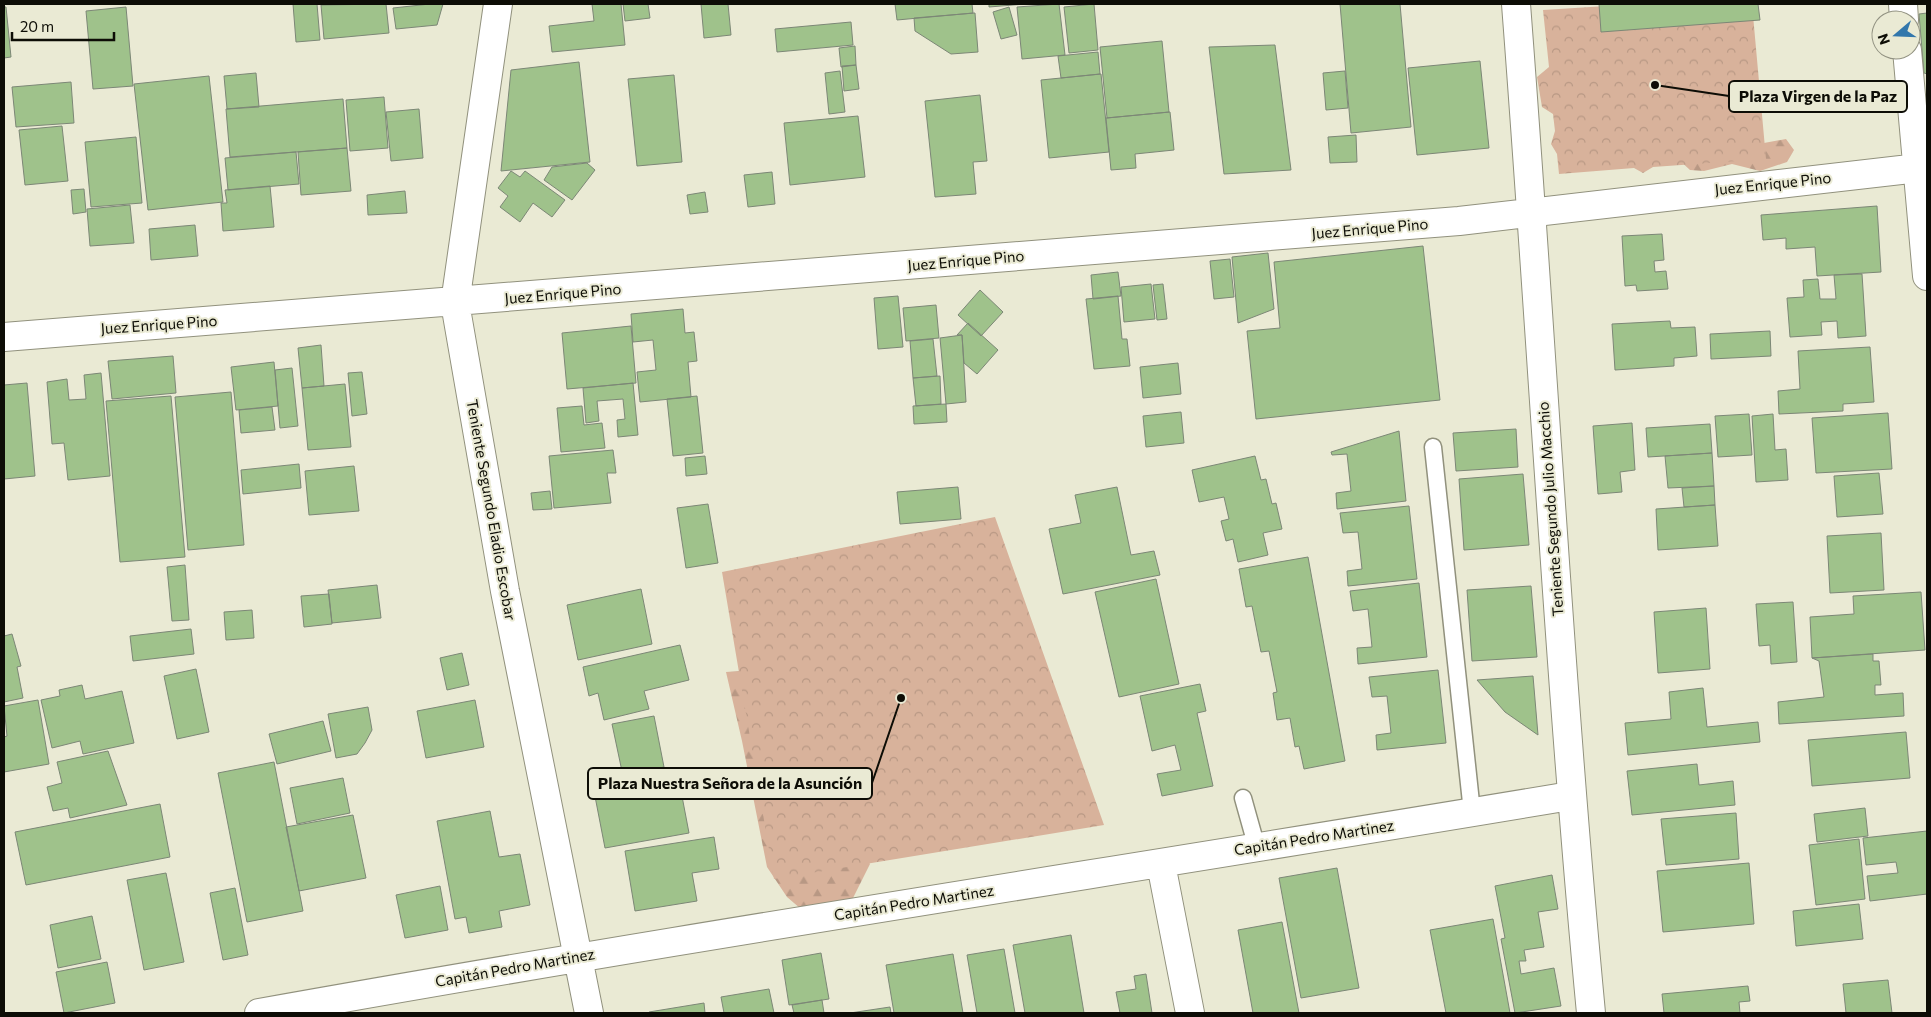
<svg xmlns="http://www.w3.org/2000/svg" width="1931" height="1017" font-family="Commissioner,sans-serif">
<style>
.forest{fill:url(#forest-firs)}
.park{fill:url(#park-crowns)}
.building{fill:#9fc28b;stroke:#7c8776}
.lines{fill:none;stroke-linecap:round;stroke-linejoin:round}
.service-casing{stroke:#91917d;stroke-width:19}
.minor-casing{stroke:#91917d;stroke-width:30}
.service{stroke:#fff;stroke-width:16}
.minor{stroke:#fff;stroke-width:28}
.labels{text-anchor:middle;stroke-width:4;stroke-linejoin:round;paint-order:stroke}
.street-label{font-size:15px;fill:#0d0d06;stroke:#eaead4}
.leader{fill:none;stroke:#0d0d06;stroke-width:2}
.callout-dot{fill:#0d0d06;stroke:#eaead4;stroke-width:2}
.callout{fill:#eaead4;stroke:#0d0d06;stroke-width:2}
.callout-label{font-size:16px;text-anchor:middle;font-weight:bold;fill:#0d0d06}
</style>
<defs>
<pattern id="forest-firs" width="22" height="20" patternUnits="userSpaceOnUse" patternTransform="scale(1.25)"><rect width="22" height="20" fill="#d8b29b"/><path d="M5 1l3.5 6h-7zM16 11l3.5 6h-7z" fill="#b89884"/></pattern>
<pattern id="park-crowns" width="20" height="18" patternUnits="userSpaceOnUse" patternTransform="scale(1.25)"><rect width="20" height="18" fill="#d8b29b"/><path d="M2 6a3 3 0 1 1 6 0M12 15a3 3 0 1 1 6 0" fill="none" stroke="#b89884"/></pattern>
</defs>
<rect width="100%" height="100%" fill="#eaead4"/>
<path class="forest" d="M1786,139L1794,150L1787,162L1760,171L1732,164L1704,171L1690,170L1678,159Z
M753,670L870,864L851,902L801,909L787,897L767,867L742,741L726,672Z"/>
<path class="park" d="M1638,4H1752L1766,159L1653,167L1643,173L1634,168L1559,174L1557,154L1551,144L1555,131L1553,114L1542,107L1537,77L1549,67L1543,10Z
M995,517L1104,825L774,879L722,572Z"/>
<path class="building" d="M293,4H317L320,40L296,42Z
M386,4L389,33L324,39L321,5Z
M430,4H443L437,25L396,29L393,8Z
M592,4H621L625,45L552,52L549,26L594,21Z
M623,4H648L650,18L625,21Z
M701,4H728L731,35L704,38Z
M895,4H972L973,13L897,20Z
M989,4H1025L989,7Z
M1059,4L1065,55L1022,59L1017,7Z
M1094,4L1098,50L1069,53L1064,7Z
M1340,4H1400L1411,127L1351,133Z
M1599,4H1758L1760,20L1601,32Z
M4,7H6L11,57L4,58Z
M126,7L133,86L93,89L86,11Z
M1009,7L1017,35L1001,39L993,12Z
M975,13L978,52L951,54L915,31L914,18Z
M1927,13V74L1924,73L1919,14Z
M851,22L853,45L777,52L775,29Z
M1162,41L1169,112L1107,118L1100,47Z
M1275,45L1291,170L1224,174L1209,47Z
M855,46L856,65L841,67L839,48Z
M1098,52L1100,74L1061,78L1058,56Z
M1480,61L1489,148L1417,155L1408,68Z
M579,62L590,162L501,171L511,70Z
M856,65L859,89L844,91L842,66Z
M840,71L845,112L829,114L825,73Z
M1345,71L1348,108L1326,110L1323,73Z
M256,73L259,107L227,109L224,76Z
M1101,74L1109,152L1049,158L1041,80Z
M674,75L682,162L637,166L628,79Z
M209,76L223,202L148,210L134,84Z
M71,82L74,123L16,127L12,87Z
M980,95L987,161L973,162L976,194L935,197L925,101Z
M384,97L388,148L350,151L346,100Z
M343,99L347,148L230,157L226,109Z
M419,109L423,158L391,161L386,112Z
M1170,112L1174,150L1135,154L1136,168L1111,170L1106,118Z
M858,116L865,177L790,185L784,123Z
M62,126L68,181L25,185L19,130Z
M1356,135L1357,162L1330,163L1328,137Z
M136,137L142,203L91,207L85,142Z
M347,148L351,191L301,195L298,152Z
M296,152L299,184L228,190L225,158Z
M587,163L595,170L572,200L544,180L552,167Z
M511,171L520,177L525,171L565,200L552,217L533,203L520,222L500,207L508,196L498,188Z
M772,172L775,204L748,207L744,175Z
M270,186L274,227L223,231L221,203H227L225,190Z
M84,189L86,212L73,214L71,190Z
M405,191L407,213L368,215L367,195Z
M705,192L708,212L690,214L687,195Z
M130,205L134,243L90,246L87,209Z
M1877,206L1881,272L1817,276L1815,247L1786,249V238L1763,240L1761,215Z
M195,225L198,256L151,260L149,229Z
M1662,234L1664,260L1654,261L1655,272L1666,271L1668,289L1637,291L1636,285L1625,286L1622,236Z
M1423,246L1440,400L1256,419L1247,331L1280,328L1274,262Z
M1268,253L1274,309L1238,323L1232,257Z
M1230,259L1234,297L1214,299L1210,261Z
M1118,272L1121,296L1093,299L1091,275Z
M1862,274L1866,336L1838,338L1837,321L1821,322L1822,335L1790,337L1787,298L1804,297L1803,280L1818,279L1820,299H1836L1834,275Z
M1151,284L1155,319L1124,322L1121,287Z
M1163,284L1167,319L1157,320L1153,285Z
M980,290L1003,312L981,336L958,315Z
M898,296L903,347L878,349L874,298Z
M1118,296L1122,339H1127L1130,366L1094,369L1086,299Z
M936,305L939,338L906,341L903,308Z
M683,309L685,333L694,332L697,361L688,362L691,397L640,402L637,372L656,370L653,340L633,342L631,314Z
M1670,321L1671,328L1695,327L1697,356L1674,358V366L1615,370L1612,324Z
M968,323L998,350L977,374L964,363L962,335H957Z
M631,326L636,383L567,389L562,333Z
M1770,331L1771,356L1711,359L1710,334Z
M962,335L966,402L946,404L940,338Z
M933,339L937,376L913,378L910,341Z
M321,345L324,386L302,388L298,348Z
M1870,347L1874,402L1843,404V411L1779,414L1778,391L1800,389L1798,351Z
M173,356L176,393L112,399L108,361Z
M274,362L278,406L236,410L231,367Z
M1178,363L1181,394L1143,398L1140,367Z
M292,368L298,426L280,428L275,370Z
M362,372L367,414L352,416L348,373Z
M101,373L110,476L68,480L64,443L52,444L47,382L67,379L69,400L86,399L84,375Z
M940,376L941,404L916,406L913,378Z
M27,383L35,476L4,479V385Z
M633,383L638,435L618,437L617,420L625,419L623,399L597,401L599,421L586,423L583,388Z
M345,384L351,447L308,450L302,388Z
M231,392L244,545L188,550L175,397Z
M171,396L185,557L120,562L106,401Z
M697,396L703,453L673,456L667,399Z
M946,404L947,422L914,424L913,406Z
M582,406L584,425L602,423L605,448L561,452L557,408Z
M272,407L275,430L241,433L239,410Z
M1181,412L1184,443L1146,447L1143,416Z
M1888,413L1892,469L1816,473L1812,418Z
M1749,414L1752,455L1718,457L1715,416Z
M1773,414L1775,450L1786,449L1788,480L1756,482L1752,416Z
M1632,423L1635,470L1620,472L1622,492L1598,494L1593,426Z
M1710,424L1712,453L1648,457L1646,428Z
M1516,429L1518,467L1456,471L1453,433Z
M1399,431L1406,501L1337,509L1336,493L1351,491L1347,454L1332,455L1331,452Z
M613,450L616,473H607L611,503L554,508L549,456Z
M1712,453L1714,486L1668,488L1665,456Z
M705,456L707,474L686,476L685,458Z
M1255,456L1261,480L1266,479L1272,504L1276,503L1282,529L1263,533L1268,555L1238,562L1233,539L1226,541L1221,521L1229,519L1224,497L1199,502L1192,470Z
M299,464L301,488L243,494L241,470Z
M354,466L359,511L309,515L305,471Z
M1879,473L1883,514L1837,517L1834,476Z
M1523,474L1529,545L1464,550L1459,479Z
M1714,486L1715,505L1684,507L1682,488Z
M958,487L961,519L900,524L897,492Z
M1117,487L1131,555L1154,551L1160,575L1063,594L1049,529L1081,523L1075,495Z
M550,491L552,509L533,510L531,493Z
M708,504L718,563L686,568L677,508Z
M1715,505L1718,546L1658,550L1656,509Z
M1409,506L1417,579L1348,586L1347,571L1362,569L1358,532L1343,533L1340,513Z
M1881,533L1884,590L1830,593L1827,536Z
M1308,557L1345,761L1304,769L1299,746L1295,747L1290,718L1277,720L1273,693L1277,692L1269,651L1261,652L1252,606L1246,607L1239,569Z
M185,565L189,620L172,621L167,567Z
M1156,579L1179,684L1119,697L1095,592Z
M1419,583L1427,657L1358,664L1357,648L1372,647L1368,609L1353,611L1350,591Z
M377,585L381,618L332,623L328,590Z
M1531,586L1537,657L1472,661L1467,590Z
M641,589L652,644L578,660L567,605Z
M1921,592L1925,650L1812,658L1810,617L1854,614L1853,596Z
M329,594L332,624L304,627L301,596Z
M1793,602L1797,662L1771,664L1770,645L1759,646L1756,604Z
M1706,608L1710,669L1658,673L1654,612Z
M252,610L254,638L226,640L224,612Z
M191,629L194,654L133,661L130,636Z
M12,634L21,666L17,667L23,698L4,702V636Z
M680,645L689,680L644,691L649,709L604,720L598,693L589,696L583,667Z
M462,653L469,685L447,690L440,658Z
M1873,654V661H1879L1881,685H1875V695L1903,693L1904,716L1779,724L1778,702L1824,697L1819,661L1812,658Z
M196,669L209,732L177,739L164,676Z
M1438,670L1446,743L1377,750L1376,735L1391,733L1387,696L1372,697L1369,677Z
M1533,676L1538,735L1505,712L1477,680Z
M1200,684L1206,711L1197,713L1213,786L1162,796L1157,774L1181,770L1175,745L1152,751L1140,696Z
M82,685L85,699L122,691L134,743L83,754L80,741L52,748L41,700L60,696L59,690Z
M1703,688L1707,727L1758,722L1760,742L1628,755L1625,723L1671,719L1669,692Z
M38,700L49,764L4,772V737L7,736L4,706Z
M475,700L484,747L426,758L417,711Z
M368,707L372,730L365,743L357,754L336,758L328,714Z
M654,716L664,767L623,776L612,724Z
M323,721L331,751L277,764L269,734Z
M1906,732L1910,778L1812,786L1808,740Z
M108,751L127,805L70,818L68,808L53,811L47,787L62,783L57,762Z
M274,762L303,911L247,922L218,773Z
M1697,764L1699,785L1733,781L1735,805L1632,815L1627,771Z
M677,770L689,833L605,848L593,786Z
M343,778L350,813L297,824L290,788Z
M160,804L170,857L26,885L15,832Z
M1865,808L1868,836L1817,842L1814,814Z
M490,811L499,857L520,854L530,905L499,911L502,927L469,933L466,917L455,919L437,821Z
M1736,813L1739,859L1666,865L1661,819Z
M353,815L366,878L299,891L286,827Z
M1927,831V894L1870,901L1867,876L1898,873L1896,862L1866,865L1863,838Z
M714,837L719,869L692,873L697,901L635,911L625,851Z
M1859,839L1865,899L1816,905L1809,845Z
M1749,863L1754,924L1663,932L1657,871Z
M1337,868L1359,988L1301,998L1279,878Z
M166,873L184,962L144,970L127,880Z
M1552,875L1558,909L1538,912L1544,947L1524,950L1526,961H1519L1521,974L1554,968L1561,1006L1515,1013L1501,939L1505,938L1495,886Z
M440,886L448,930L405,938L396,895Z
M235,888L248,955L223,960L210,893Z
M1859,904L1863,939L1796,946L1793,911Z
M92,916L101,959L58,968L50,925Z
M1493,919L1510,1013H1446L1430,930Z
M1282,922L1299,1013H1253L1238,930Z
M1071,935L1084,1013H1025L1013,945Z
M1004,949L1015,1013H977L967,955Z
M821,953L829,999L789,1005L782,960Z
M953,954L963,1013H894L886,965Z
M107,962L115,1003L64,1013L56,972Z
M1146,974L1152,1013H1120L1116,992L1136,989L1134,976Z
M1888,980L1892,1013H1846L1843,984Z
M1748,986L1750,1001L1739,1002L1740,1013H1664L1662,994Z
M769,989L774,1013H724L721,997Z
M822,1000L824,1013H794L792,1005Z
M704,1003L705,1013H649V1012Z
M890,1007L891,1013H850Z"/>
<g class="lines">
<defs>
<path id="service" d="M1433,447L1472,812
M1243,798L1257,848"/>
<path id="minor" d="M498,4L455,303L505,591L589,1013
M1516,4C1542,340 1559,677 1591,1013
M1903,4L1904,20
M1907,50L1927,276
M4,337L1459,221L1927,167
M1161,864L1190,1013
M259,1013C695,935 1133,869 1570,796"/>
</defs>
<use href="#service" class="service-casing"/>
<use href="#minor" class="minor-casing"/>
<use href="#service" class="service"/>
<use href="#minor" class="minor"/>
</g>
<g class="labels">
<g class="street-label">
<text transform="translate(1773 184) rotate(-6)" y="5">Juez Enrique Pino</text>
<text transform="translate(1370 229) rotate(-5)" y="5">Juez Enrique Pino</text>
<text transform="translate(966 261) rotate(-5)" y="5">Juez Enrique Pino</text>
<text transform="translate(563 294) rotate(-5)" y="5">Juez Enrique Pino</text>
<text transform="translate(159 325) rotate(-4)" y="5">Juez Enrique Pino</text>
<text transform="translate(1551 509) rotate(-94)" y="5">Teniente Segundo Julio Macchio</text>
<text transform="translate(491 510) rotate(80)" y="5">Teniente Segundo Eladio Escobar</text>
<text transform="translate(1314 838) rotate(-9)" y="5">Capitán Pedro Martinez</text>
<text transform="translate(914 903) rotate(-9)" y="5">Capitán Pedro Martinez</text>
<text transform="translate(515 968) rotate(-10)" y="5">Capitán Pedro Martinez</text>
</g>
</g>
<path class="leader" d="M1655 85L1729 96M901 698L872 783"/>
<g class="callout-dot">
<circle cx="1655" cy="85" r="5"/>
<circle cx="901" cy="698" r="5"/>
</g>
<g class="callout">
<rect x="1729" y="81" width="178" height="31" rx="5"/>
<rect x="588" y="768" width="284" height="31" rx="5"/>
</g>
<g class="callout-label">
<text x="1818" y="102">Plaza Virgen de la Paz</text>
<text x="730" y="789">Plaza Nuestra Señora de la Asunción</text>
</g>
<rect width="1931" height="1017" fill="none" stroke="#0d0d06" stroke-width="10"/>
<g transform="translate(1896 35) rotate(251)"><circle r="24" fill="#eaead4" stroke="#929282"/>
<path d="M0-4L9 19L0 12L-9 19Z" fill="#3277ac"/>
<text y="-8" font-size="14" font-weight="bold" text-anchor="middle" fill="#0d0d06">N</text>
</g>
<path d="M12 32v8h102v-8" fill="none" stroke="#0d0d06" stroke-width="2.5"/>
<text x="20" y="32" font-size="15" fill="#0d0d06" stroke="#eaead4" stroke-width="4" paint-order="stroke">20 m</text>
</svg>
